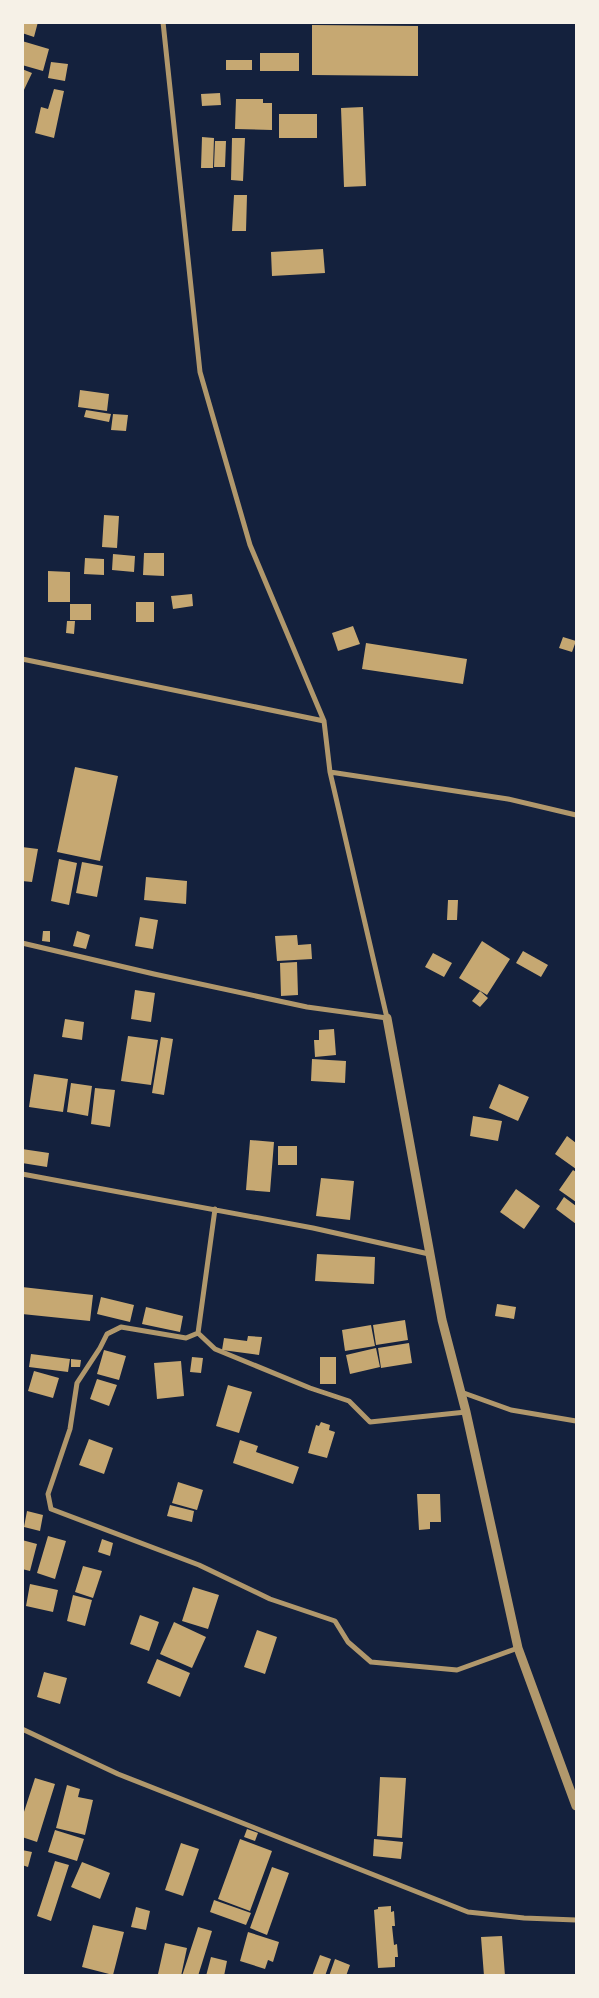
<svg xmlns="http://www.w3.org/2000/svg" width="599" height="1998" font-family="Overpass,sans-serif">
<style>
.building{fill:#c6a872}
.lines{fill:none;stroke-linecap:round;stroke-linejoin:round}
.minor{stroke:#b1986c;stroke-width:5}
.tertiary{stroke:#b1986c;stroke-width:9}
</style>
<rect width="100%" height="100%" fill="#14213d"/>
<path class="building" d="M22,22H38L34,37L22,33Z
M312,25L418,26V76L312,75Z
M22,41L49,49L43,71L22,65Z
M260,53H299V71H260Z
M226,60H252V70H226Z
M51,62L68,64L65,81L48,78Z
M22,69L32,73L22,94Z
M54,89L64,91L54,138L35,133L41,107L48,109Z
M220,93L221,105L202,106L201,94Z
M236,99H263V103H272V130L235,129Z
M363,107L366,186L344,187L341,108Z
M279,114H317V138H279Z
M202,137L214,138L213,168H201Z
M232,138H245L243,181L231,180Z
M215,141H226L225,167H214Z
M234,195H247L246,231H232Z
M323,249L325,273L272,276L271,252Z
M80,390L109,394L107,411L78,407Z
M86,410L111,414L109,422L84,417Z
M113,414L128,415L126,431L111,430Z
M104,515L119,516L117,548L102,547Z
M144,553H164V576L143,575Z
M113,554L135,556L134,572L112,570Z
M85,558L104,559V575L84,574Z
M48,571L70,572V602H48Z
M192,594L193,606L173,609L171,596Z
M136,602H154V622H136Z
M70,604H91V620H70Z
M67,621H75L74,634L66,633Z
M353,626L360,644L338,651L332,633Z
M563,637L576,641L572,652L559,648Z
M366,643L467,659L463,684L362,669Z
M75,767L118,776L100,861L57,852Z
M22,847L38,849L32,882L22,881Z
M59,859L77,863L69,905L51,901Z
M82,862L103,866L97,897L76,893Z
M146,877L187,881L186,904L144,900Z
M448,900H458L457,920H447Z
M140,917L158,920L153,949L135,946Z
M43,931H50V942L42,941Z
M77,931L90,935L86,949L73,946Z
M297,935L298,945L311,944L312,959L277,961L275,936Z
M482,941L510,959L487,995L459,978Z
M523,951L548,965L541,977L516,963Z
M433,953L452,963L444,977L425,967Z
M297,962L298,995L281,996L280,963Z
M135,990L155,993L151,1022L131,1019Z
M480,991L488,998L480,1007L472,1001Z
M65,1019L84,1022L82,1040L62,1037Z
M334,1029L336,1055L315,1057L314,1040H319V1030Z
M128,1036L158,1040L151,1085L121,1081Z
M161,1037L173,1039L164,1095L152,1093Z
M312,1059L346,1061L345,1083L311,1081Z
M34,1074L68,1079L63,1112L29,1107Z
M71,1083L92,1086L88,1116L67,1112Z
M499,1084L529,1097L518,1121L489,1108Z
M95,1088L115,1090L110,1127L91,1124Z
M473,1116L502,1121L498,1141L470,1136Z
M567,1136L576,1143V1169L555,1154Z
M250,1140L274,1142L270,1192L246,1190Z
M278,1146H297V1165H278Z
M22,1149L49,1153L47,1167L22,1163Z
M573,1170L576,1172V1202L559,1190Z
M321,1178L354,1181L350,1220L316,1216Z
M516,1189L540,1206L524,1229L500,1212Z
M564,1197L576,1206V1224L556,1209Z
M317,1254L375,1257L374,1284L315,1281Z
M22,1287L93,1295L90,1321L22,1314Z
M101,1297L134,1305L130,1322L97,1314Z
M497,1304L516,1307L514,1319L495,1316Z
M146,1307L183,1316L180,1332L142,1324Z
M405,1320L408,1340L376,1345L373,1325Z
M371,1325L375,1346L345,1351L342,1330Z
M248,1336L262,1337L259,1355L222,1350L224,1338L247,1341Z
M409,1343L412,1363L381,1368L378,1348Z
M376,1348L380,1367L350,1374L346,1355Z
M104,1350L126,1356L119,1380L97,1374Z
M31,1354L70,1359L68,1372L29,1367Z
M192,1357L203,1358L201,1373L190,1372Z
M320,1357H336V1384H320Z
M71,1359L81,1360L80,1367H71Z
M181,1361L184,1396L157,1399L154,1363Z
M34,1371L59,1378L53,1398L28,1391Z
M97,1379L117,1385L109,1406L90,1399Z
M228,1385L252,1392L239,1433L216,1426Z
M321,1422L330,1425L329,1430L335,1432L327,1458L308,1453L316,1425L319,1426Z
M89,1439L113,1448L104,1474L79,1465Z
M240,1440L258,1446L256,1452L299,1467L293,1484L233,1463Z
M178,1482L203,1490L197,1510L172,1503Z
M417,1494H440L441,1522H430V1529L419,1530Z
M170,1505L194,1511L192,1522L167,1516Z
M27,1511L43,1515L40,1531L24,1527Z
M48,1536L66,1541L55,1579L37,1573Z
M102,1539L113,1543L110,1556L98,1552Z
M22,1540L37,1544L30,1571L22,1569Z
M83,1566L102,1571L93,1598L75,1592Z
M30,1584L58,1590L53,1612L26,1606Z
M193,1587L219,1595L208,1629L182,1621Z
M73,1595L92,1600L85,1626L67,1621Z
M140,1615L159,1622L149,1651L130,1644Z
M174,1622L206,1637L192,1668L160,1654Z
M257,1630L277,1637L265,1674L244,1667Z
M157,1659L190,1673L180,1697L147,1683Z
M44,1672L67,1678L60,1704L37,1697Z
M380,1777L406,1778L402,1838L377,1836Z
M35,1778L55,1784L37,1842L22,1837V1818Z
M67,1785L80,1789L78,1797L93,1800L85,1835L56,1828Z
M247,1829L258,1833L255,1841L244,1837Z
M55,1830L84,1839L77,1861L48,1852Z
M240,1839L272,1851L250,1911L218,1899Z
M374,1839L403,1842L401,1859L373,1856Z
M181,1843L199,1849L183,1896L165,1890Z
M22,1850L32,1852L28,1867L22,1865Z
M55,1861L69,1865L51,1921L37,1916Z
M82,1862L110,1873L100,1899L71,1887Z
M272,1867L289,1873L267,1935L250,1928Z
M214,1900L251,1913L246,1925L210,1912Z
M391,1906V1912L394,1911L395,1926H392L394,1945L397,1944L398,1957H395V1967L378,1968L374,1910L378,1909V1907Z
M136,1907L150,1911L146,1930L131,1927Z
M93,1925L124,1932L113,1975L82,1967Z
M198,1927L212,1931L198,1976H182Z
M248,1932L279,1942L273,1962L268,1960L265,1969L240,1961Z
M502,1936L505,1976H484L481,1937Z
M165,1943L187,1948L181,1976L158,1974Z
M320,1955L331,1959L325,1976H312Z
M211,1957L227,1961L224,1976H206Z
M335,1959L350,1965L346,1976H329Z"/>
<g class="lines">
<path class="minor" d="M22,659L324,721
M330,772L508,799L576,815
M22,943L154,974L307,1007L387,1018L330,772L324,721L250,545L200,372L163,22
M22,1174L313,1228L429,1254
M215,1209L198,1333L186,1338L121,1327L107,1334L100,1348L77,1383L70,1429L48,1494L51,1509L199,1565L270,1599L335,1621L348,1642L371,1662L457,1670L518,1648
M198,1333L215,1349L310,1388L349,1401L370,1422L466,1412
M461,1392L511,1410L576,1421
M22,1729L118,1774L468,1912L524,1918L576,1920"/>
<path class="tertiary" d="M387,1018L442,1320L466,1412L518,1648L576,1806"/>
</g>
<rect width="599" height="1998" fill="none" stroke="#f6f1e7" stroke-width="48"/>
</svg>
